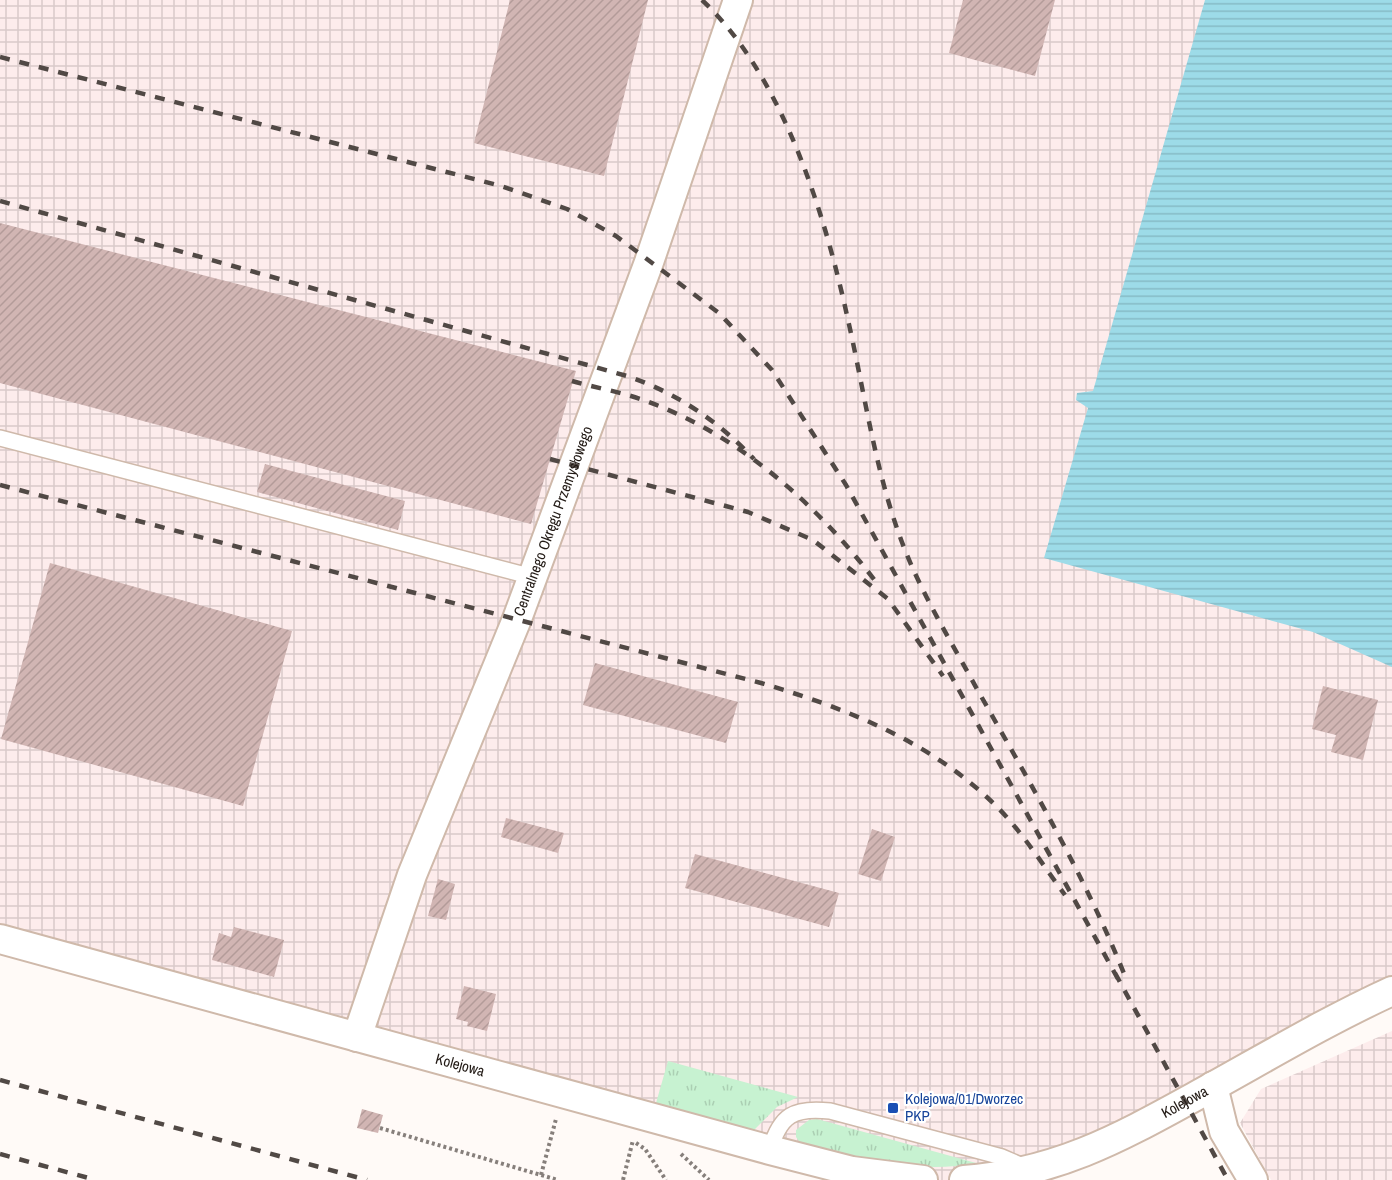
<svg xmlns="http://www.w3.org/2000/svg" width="1392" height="1180" font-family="'Archivo Narrow',sans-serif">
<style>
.industrial{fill:url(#industrial-grid)}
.grass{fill:url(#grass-tufts)}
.water{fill:url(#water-rules)}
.building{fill:url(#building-hatch)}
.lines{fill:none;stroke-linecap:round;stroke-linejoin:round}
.lane-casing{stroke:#cfb9aa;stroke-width:18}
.street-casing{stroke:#cfb9aa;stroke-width:32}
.path{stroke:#867f7b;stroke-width:4;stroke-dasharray:3 3;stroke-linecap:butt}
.lane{stroke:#fff;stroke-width:15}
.street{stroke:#fff;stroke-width:28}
.rail{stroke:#514945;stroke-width:4.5;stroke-dasharray:10 10;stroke-linecap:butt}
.transit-dot{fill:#1a4fb4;stroke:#fff;stroke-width:2}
.labels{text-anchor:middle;stroke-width:4.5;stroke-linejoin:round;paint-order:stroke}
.street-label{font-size:15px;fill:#221a15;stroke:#fff}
.transit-label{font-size:15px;fill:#164399;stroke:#fff;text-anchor:start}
</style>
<defs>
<pattern id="industrial-grid" width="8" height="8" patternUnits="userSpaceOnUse" patternTransform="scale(1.5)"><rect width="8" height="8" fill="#fdecec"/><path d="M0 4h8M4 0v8" fill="none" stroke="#d9caca"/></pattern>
<pattern id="grass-tufts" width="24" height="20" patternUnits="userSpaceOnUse" patternTransform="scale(1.5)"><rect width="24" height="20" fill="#c7f2d1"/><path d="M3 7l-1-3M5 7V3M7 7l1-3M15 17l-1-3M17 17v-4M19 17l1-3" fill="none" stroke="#abcfb3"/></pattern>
<pattern id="water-rules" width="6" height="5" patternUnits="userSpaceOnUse" patternTransform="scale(1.5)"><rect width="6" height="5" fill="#9ddbe8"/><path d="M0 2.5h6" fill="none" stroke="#87bbc6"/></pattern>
<pattern id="building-hatch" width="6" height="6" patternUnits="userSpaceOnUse" patternTransform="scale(1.5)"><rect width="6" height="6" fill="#d1b5b3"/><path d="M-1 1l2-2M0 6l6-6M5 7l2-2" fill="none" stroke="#b39b99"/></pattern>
</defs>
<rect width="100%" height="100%" fill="#fffaf7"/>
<path class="industrial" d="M0,0H1392V991L1112,1142L964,1180H923L0,939Z
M1392,1031V1180H1271L1240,1123L1261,1089Z"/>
<path class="grass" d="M668,1061L798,1097L777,1107L754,1130L656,1103Z
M817,1119L976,1163C918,1175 858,1157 802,1145L796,1137V1130L809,1120Z"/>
<path class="water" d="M1205,0H1392V667L1313,632L1044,558L1088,408L1076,400L1077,393L1093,391Z"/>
<path class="building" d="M510,0H648L604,176L474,143Z
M963,0H1055L1035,76L949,53Z
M0,223L576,371L531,524L0,383Z
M265,464L405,501L398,530L257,492Z
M50,563L292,631L243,806L1,739Z
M595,663L738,702L726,743L583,705Z
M1323,686L1378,700L1363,760L1331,752L1336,735L1312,729Z
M506,818L564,833L558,853L501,837Z
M872,829L895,837L881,881L858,874Z
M695,854L839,893L829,927L685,888Z
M438,879L455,884L446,920L428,916Z
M234,927L284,940L274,977L212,960L219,933L231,937Z
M464,986L496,994L487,1031L467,1026L468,1022L456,1019Z
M362,1109L383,1115L378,1133L357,1128Z"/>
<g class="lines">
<defs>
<path id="lane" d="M0,438L533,577
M770,1150C780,1115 794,1107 830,1111L1002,1157L1027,1168"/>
<g id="street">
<path id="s1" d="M0,939L770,1150L852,1171L923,1180"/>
<path id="s2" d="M357,1037L412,875L517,619L649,262L738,0"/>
<path d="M1213,1086L1224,1131L1253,1180"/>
<path id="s3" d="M964,1180C1055,1173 1116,1140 1194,1097C1260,1061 1324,1022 1392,991"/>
</g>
</defs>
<use href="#lane" class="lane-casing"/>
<use href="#street" class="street-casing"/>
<path class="path" d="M380,1128L558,1180
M636,1143L645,1149L666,1180
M681,1154L709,1180
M541,1175L556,1119
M623,1180L633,1140"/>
<use href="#lane" class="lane"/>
<use href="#street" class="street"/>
<path class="rail" d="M702,0C783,76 825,214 848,320C866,399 876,479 907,555C926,601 953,645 977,689C1030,783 1085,876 1125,976
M0,57L501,186L567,209L616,236L719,313L772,370L846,485L1118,979
M0,201L627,376C677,393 718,421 754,459
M572,381C596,388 622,392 646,401C739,435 817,504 876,582
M550,459L748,512L813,540L888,599L943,676
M0,485L761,683C845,708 927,740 991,801C1020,828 1042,864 1065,895
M1115,973L1228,1180
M0,1080L367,1180
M0,1154L96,1180"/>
</g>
<rect class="transit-dot" x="887" y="1102" width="12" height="12" rx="3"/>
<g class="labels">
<g class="street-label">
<text dy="5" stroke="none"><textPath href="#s2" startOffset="552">Centralnego Okręgu Przemysłowego</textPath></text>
<text dy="5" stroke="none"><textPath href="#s1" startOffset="477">Kolejowa</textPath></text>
<text dy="5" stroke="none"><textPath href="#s3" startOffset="236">Kolejowa</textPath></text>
</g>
<g class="transit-label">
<text x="905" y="1104">Kolejowa/01/Dworzec<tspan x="905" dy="17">PKP</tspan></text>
</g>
</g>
</svg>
